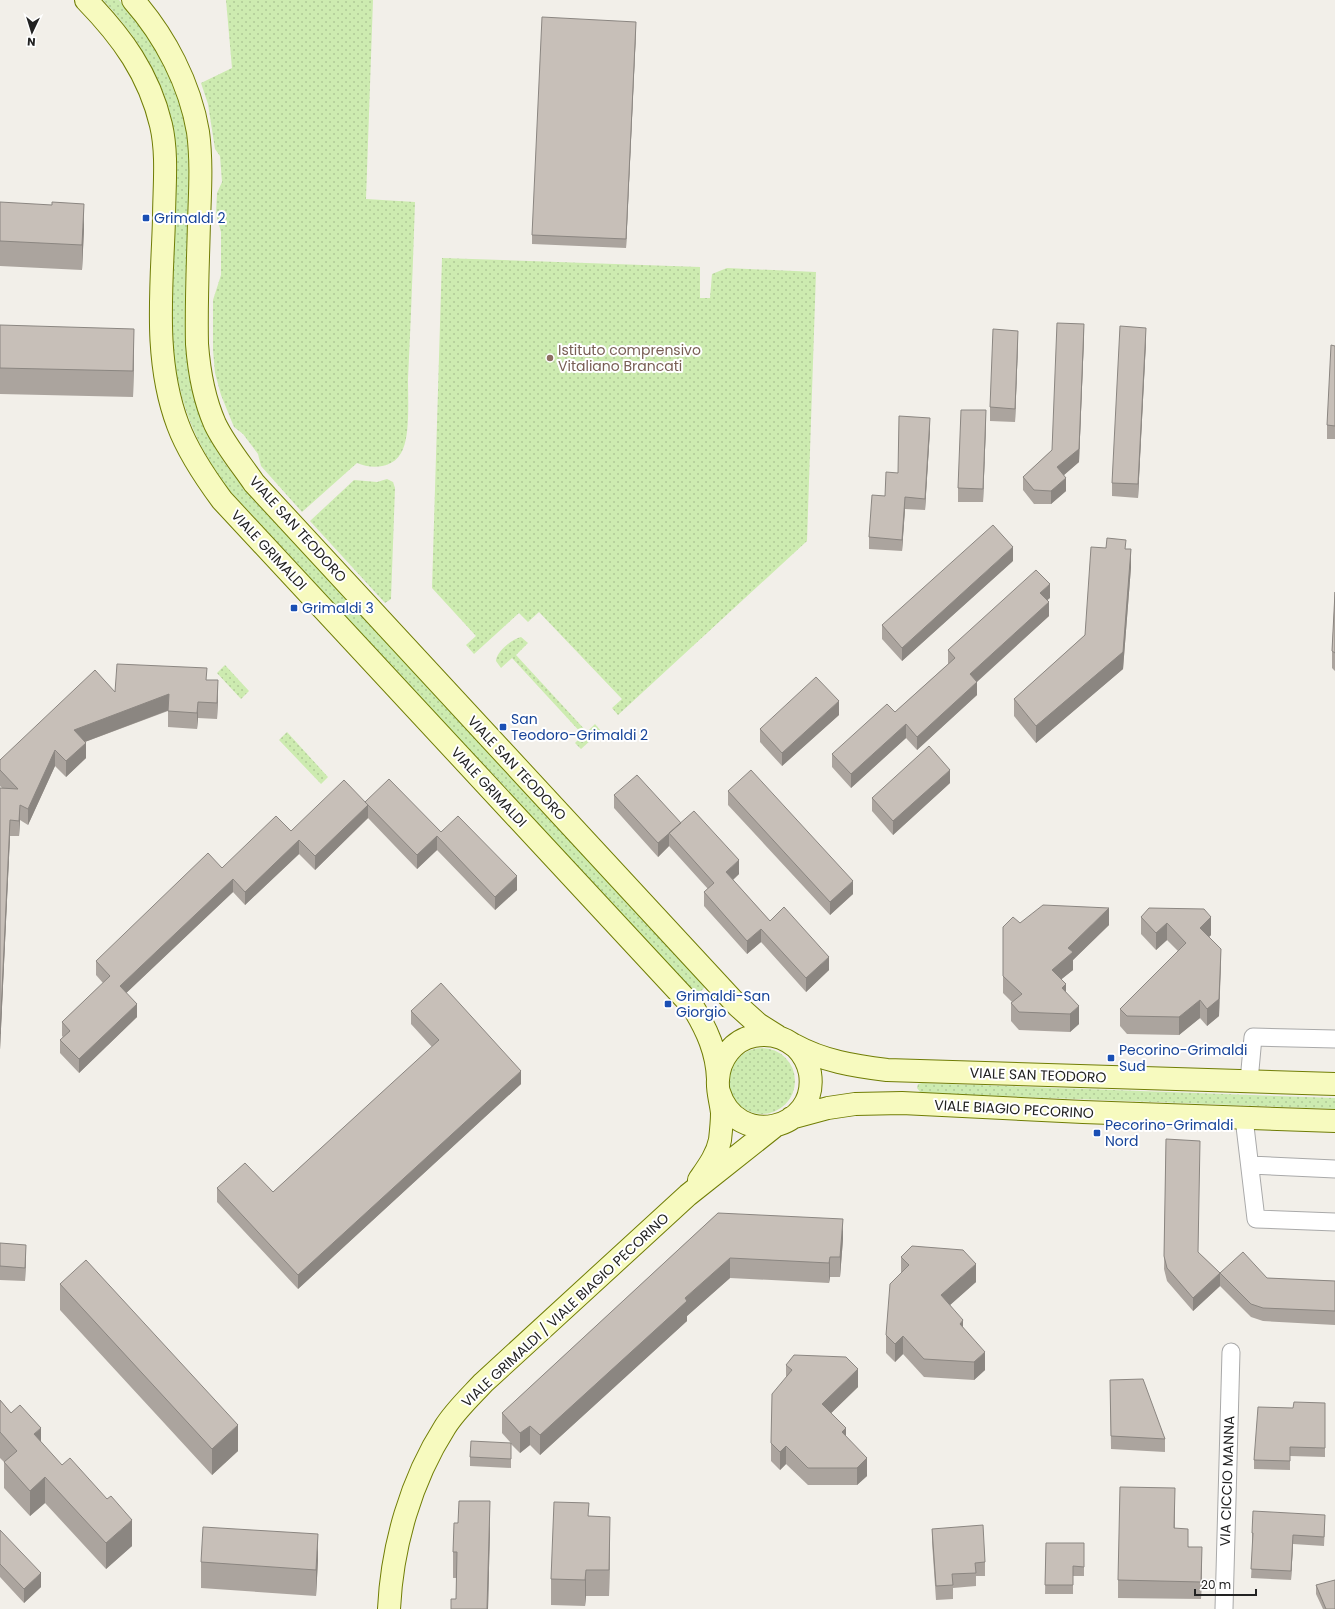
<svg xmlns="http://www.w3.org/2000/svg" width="1335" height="1609" font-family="Poppins,sans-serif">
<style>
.grass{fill:url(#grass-dots)}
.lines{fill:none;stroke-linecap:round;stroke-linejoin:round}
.minor-casing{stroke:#a9a9a9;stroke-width:19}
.secondary-casing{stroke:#707d05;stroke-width:24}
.minor{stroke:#fff;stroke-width:17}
.secondary{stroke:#f7fabf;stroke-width:22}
.wall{fill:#aba49e}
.shaded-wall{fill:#8b8681}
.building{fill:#c7bfb8;stroke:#8b8681}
.transit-dot{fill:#1a4fb4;stroke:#fff;stroke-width:1.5}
.education-dot{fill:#8d6e63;stroke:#fff;stroke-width:1.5}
.labels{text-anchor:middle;stroke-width:4;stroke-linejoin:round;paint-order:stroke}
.transit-label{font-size:14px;fill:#164399;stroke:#fff;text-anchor:start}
.education-label{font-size:14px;fill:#785e54;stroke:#fff;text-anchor:start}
.street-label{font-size:14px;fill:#222;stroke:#fff}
</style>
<defs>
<pattern id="grass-dots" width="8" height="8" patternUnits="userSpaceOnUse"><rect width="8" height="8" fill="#cdebb0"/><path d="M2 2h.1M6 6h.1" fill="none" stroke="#b0c997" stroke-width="1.8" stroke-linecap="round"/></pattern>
</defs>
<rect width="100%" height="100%" fill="#f2efe9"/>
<path class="grass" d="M103,0H119C127,10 137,19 144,30C162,54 180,94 185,124C190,152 189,182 188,211C186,286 177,362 207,432C215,451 229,469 241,485L703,984L704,988L698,994L694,993L231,492C194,443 179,403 172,343C171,283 177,223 174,163C173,150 174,136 172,123C163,76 135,34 103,0Z
M226,0H373L366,199L415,202C413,261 411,320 408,379C408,397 410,433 403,449C396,468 373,470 357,463L302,512L261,466L258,454L243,434L234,427L221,395L215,373L213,350V300L221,275V232L216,214L217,193L222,182L220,156L215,149L208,104L201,83L232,68Z
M442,258L700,267V298H710L712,274L727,268L816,272L807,541L618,715L612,708L622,699L539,612L528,622L519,613L474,654L466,645L476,636L432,588Z
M387,479L393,482L395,488L391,599L385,603L310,521L354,480L377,482Z
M521,637L528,643L516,655L587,732L595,724L601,731L581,749L575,743L583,735L512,658L501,668L496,661C496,652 512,639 521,637Z
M225,665L249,691L241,699L217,673Z
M287,732L328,777L321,784L279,740Z
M729 1081a33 33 0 1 1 66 0a33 33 0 1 1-66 0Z
M922,1083L1335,1098V1109L921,1093L917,1088L918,1084Z"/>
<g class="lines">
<defs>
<path id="minor" d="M1249,1081L1253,1037L1335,1039
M1244,1118L1256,1219L1335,1222
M1250,1165L1335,1169
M1224,1609L1231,1352"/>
<path id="secondary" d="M86,0C122,37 149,74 161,125C168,155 164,188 164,219C162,287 153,359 178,425C188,452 205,477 222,500L693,1007C707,1030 717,1052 718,1079
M133,0C165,36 190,84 198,132C202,162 200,192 199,222C198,263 196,303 197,344C199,371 204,399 215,424C225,445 241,464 254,483L738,1006L758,1024L777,1036
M794,1045C823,1061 854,1066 887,1070L1335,1084
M791,1118L828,1108L855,1104L902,1103L1083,1112L1335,1121
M699,1180C708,1167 717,1155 720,1140C721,1131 722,1121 722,1113C721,1102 717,1091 718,1080C719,1059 733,1040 754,1036C769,1033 784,1037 796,1047C803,1054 808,1063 810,1073C819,1131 736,1149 719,1092
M389,1609C392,1546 411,1480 445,1427C455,1411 470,1397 483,1383L688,1195L775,1126"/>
</defs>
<use href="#minor" class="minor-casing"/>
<use href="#secondary" class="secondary-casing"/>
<use href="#minor" class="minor"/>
<use href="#secondary" class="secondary"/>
</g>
<path class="wall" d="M636,31L626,248L532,244V235Z
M0,202L84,229L82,270L0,266Z
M0,325L134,355L133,397L0,394Z
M1084,337L1079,462L1064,475L1066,491L1051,504H1034L1023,490V477L1052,450Z
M1146,341L1138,498L1112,496V483Z
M1018,344L1015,422L990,421V407Z
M1335,346V439H1327V425Z
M986,424L983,502H958V488Z
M930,430L925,510L905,509L902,551L869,549V537L885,496L898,473Z
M1126,549L1131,567L1123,669L1036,743L1014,716V699L1085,635Z
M1013,561L902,661L882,639V625Z
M1335,592V671L1332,668V651Z
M1050,598L1047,600L1049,616L977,682V695L917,750L906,738L851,788L832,767V754L895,712L948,664V650Z
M207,680L218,696L217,719L198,718L197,729L168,727V711L85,742L86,758L66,777L55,766L28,825L20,820L19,836H10L0,1050V788H2L0,786V760L115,692Z
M839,715L782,766L760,742V729Z
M950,783L893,835L872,811V798Z
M728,791L853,894L830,915L728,805Z
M614,795L681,823L739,874L733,880L770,921L829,970L806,992L761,942L747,954L704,906V892L708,889L669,846L658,857L614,808Z
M365,802L441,832L517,890L495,910L437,850L417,869L368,818L315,870L299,854L245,905L233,892L126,993L137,1017L79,1073L60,1053V1040L63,1037L62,1036V1022L103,983L96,975V961L222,868L291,831Z
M1141,917H1211V935L1209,937L1221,967L1219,1016L1207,1026L1200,1018L1179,1035L1127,1034L1120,1026V1009L1178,951L1167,940L1156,950L1141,934Z
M1020,923L1109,925L1073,960V970L1061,979L1066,992L1079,1024L1070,1032L1019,1030L1011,1021V1003L1012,1002L1003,993V927Z
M411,1011L521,1084L298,1289L217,1202V1188L273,1192L432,1047L411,1024Z
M1166,1139L1198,1252L1220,1273L1267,1278L1335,1281V1325L1263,1321L1251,1317L1220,1286L1193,1311L1167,1281L1164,1269Z
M718,1213L843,1239L840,1277H830L829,1283L730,1278L687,1316V1321L540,1455L530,1445L520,1453L511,1444V1468L470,1466V1457L511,1443L502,1433V1413Z
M0,1243L26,1258L25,1281L0,1280Z
M901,1257L976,1282L950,1305L963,1327L985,1370L974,1380L924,1377L903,1354L895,1362L886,1353V1335L901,1273Z
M60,1284L238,1451L212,1475L60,1310Z
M786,1365L858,1387L831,1413L846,1436L867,1476L857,1485H808L786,1464L780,1470L771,1461V1443L786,1377Z
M1110,1380L1165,1439V1452L1111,1449Z
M0,1400L11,1413L41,1442L132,1546L106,1569L45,1503L30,1516L4,1488V1462L0,1458Z
M1325,1403V1457L1290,1456V1470L1254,1469V1460L1293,1408Z
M1175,1506V1528L1202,1565L1201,1599L1118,1598V1580Z
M589,1516L610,1543L609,1596H586L585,1606L551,1605V1579Z
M1325,1524L1324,1546L1293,1544L1291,1580L1251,1578L1253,1543L1252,1542V1533Z
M490,1527L488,1609H451L456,1599L457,1578H453V1552Z
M932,1529L985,1562V1576H976V1586L953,1588V1599L936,1600L932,1542Z
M0,1530L41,1587L24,1603L0,1577Z
M1046,1543H1084V1576H1073V1594H1045Z
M318,1560L316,1596L201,1588V1562Z
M1316,1585L1335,1609H1323L1316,1594Z"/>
<path class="shaded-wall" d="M636,22V31L626,248V239Z
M84,204V229L82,270V245Z
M1084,324V337L1079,462L1057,481V467Z
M1146,328V341L1138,498V484Z
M134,329V355L133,397V371Z
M1018,331V344L1015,422V409Z
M986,410V424L983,502V489Z
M930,418V430L925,510V499Z
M1066,478V491L1051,504V491Z
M905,497V509L902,551V540Z
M1013,547V561L902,661V648Z
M1131,549V567L1123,669L1036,743V726Z
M1050,584V598L1040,606V593Z
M1049,602V616L970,688V674Z
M218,680V696L217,719V703Z
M977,682V695L917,750V737Z
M169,694V710L74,746V730Z
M839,701V715L782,766V753Z
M198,702V718L197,729V713Z
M906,724V738L851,788V774Z
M86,743V758L66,777V761Z
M55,750V766L28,825V809Z
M950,770V783L893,835V821Z
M20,805V820L19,836V821Z
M368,805V818L315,870V856Z
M10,820V836L0,1050V1034Z
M681,823L669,833V846L658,857V843Z
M437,836V850L417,869V855Z
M299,840V854L245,905V892Z
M739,860V874L726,886V872Z
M517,876V890L495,910V897Z
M233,879V892L120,999V986Z
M853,881V894L830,915V902Z
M1109,908V925L1073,960V970L1052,987V970L1068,948Z
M1211,917V935L1200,946V928Z
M1167,923V940L1156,950V933Z
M761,929V942L747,954V941Z
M1221,949L1219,1016L1207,1026V1009Z
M829,957V970L806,992V978Z
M1066,984V1002L1062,988Z
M1200,1000V1018L1179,1035V1017Z
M137,1004V1017L79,1073V1059Z
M1079,1006V1024L1070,1032V1014Z
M521,1071V1084L298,1289V1275Z
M843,1219V1239L840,1277V1257Z
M26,1245V1258L25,1281V1268Z
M830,1257V1277L829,1283V1263Z
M730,1258V1278L687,1316V1321L540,1455V1435L685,1298Z
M976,1264V1282L941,1313V1295Z
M1220,1273V1286L1193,1311V1298Z
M963,1320V1338L960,1324Z
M903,1336V1354L895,1362V1344Z
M985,1352V1370L974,1380V1362Z
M858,1369V1387L822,1422V1404Z
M238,1425V1451L212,1475V1449Z
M530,1426V1445L520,1453V1433Z
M41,1428V1453L34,1434Z
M846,1428V1445L842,1432Z
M786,1446V1464L780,1470V1452Z
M867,1458V1476L857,1485V1468Z
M45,1477V1503L30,1516V1491Z
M490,1501V1527L488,1609H487Z
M610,1517V1543L609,1596V1570Z
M132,1520V1546L106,1569V1543Z
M318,1534V1560L316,1596V1570Z
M1293,1535V1544L1291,1580V1571Z
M1202,1547V1565L1201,1599V1582Z
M586,1570V1596L585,1606V1580Z
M41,1573V1587L24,1603V1589Z"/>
<path class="building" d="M542,17L636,22L626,239L532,235Z
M0,202L52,205V202L84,204L82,245L0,241Z
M1057,323L1084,324L1079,449L1057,467L1066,478L1051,491L1034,490L1023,477L1052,450Z
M0,325L134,329L133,371L0,368Z
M1120,326L1146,328L1138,484L1112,483Z
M993,329L1018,331L1015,409L990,407Z
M1331,345L1335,346V426L1327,425Z
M961,410H986L983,489L958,488Z
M899,416L930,418L925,499L905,497L902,540L869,537L872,495L885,496L886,472L898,473Z
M993,525L1013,547L902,648L882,625Z
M1107,538L1126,540L1125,549H1131L1123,652L1036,726L1014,699L1085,635L1091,547L1106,548Z
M1036,570L1050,584L1040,593L1049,602L970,674L977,682L917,737L906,724L851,774L832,754L887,704L895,712L955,658L948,650Z
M1335,592V653L1332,651Z
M117,664L207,668L206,680H218L217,703L198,702L197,713L168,711L169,694L74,730L86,743L66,761L55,750L28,809L20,805L19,821L10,820L0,1034V788L18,789L0,770V760L95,670L115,692Z
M816,677L839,701L782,753L760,729Z
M929,746L950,770L893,821L872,798Z
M751,770L853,881L830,902L728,791Z
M637,775L681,823L658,843L614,795Z
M389,779L441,832L458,816L517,876L495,897L437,836L417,855L365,802Z
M344,780L368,805L315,856L299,840L245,892L233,879L120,986L137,1004L79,1059L60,1040L70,1031L62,1022L110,976L96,961L208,853L222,868L276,816L291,831Z
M694,811L739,860L726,872L770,921L784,907L829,957L806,978L761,929L747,941L704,892L714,883L669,833Z
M1043,905L1109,908L1068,948L1073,952L1052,970L1066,984L1062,988L1079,1006L1070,1014L1019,1012L1011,1003L1022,994L1003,976V927L1013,917L1020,923Z
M1149,908L1204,909L1211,917L1200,928L1221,949L1219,999L1207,1009L1200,1000L1179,1017L1127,1016L1120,1009L1186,943L1167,923L1156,933L1141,917Z
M441,983L521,1071L298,1275L217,1188L245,1163L273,1192L439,1040L411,1011Z
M1166,1139L1200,1141L1198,1252L1220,1273L1193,1298L1167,1268L1164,1256Z
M718,1213L843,1219L840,1257H830L829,1263L730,1258L685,1298L687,1301L540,1435L530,1426L520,1433L502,1413Z
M0,1243L26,1245L25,1268L0,1266Z
M912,1246L963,1250L976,1264L941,1295L963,1320L960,1324L985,1352L974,1362L924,1359L903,1336L895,1344L886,1335L890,1284L909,1265L901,1257Z
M1243,1252L1267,1278L1335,1281V1311L1263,1308L1251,1304L1220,1273Z
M86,1260L238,1425L212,1449L60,1284Z
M794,1355L846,1357L858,1369L822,1404L846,1428L842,1432L867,1458L857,1468H808L786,1446L780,1452L771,1443L772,1394L792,1370L786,1365Z
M1143,1379L1165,1439L1111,1436L1110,1380Z
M0,1400L11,1413L20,1405L41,1428L34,1434L62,1465L70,1458L107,1499L111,1496L132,1520L106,1543L45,1477L30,1491L4,1462L17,1451L0,1432Z
M1294,1402L1325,1403V1448L1290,1447V1461L1254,1460L1258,1407L1293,1408Z
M471,1441L511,1443V1459L470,1457Z
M1120,1487L1175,1488L1174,1528L1188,1529V1547H1202L1201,1582L1118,1580Z
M459,1501H490L487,1609H451V1599H456L457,1552H453L454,1523H458Z
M554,1502L589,1503L588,1516L610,1517L609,1570H586L585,1580L551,1579Z
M1253,1511L1325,1515L1324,1537L1293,1535L1291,1571L1251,1569L1253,1533H1252Z
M983,1525L985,1562L975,1563L976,1573L952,1574L953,1585L936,1586L932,1529Z
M203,1527L318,1534L316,1570L201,1562Z
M0,1530L41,1573L24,1589L0,1564Z
M1046,1543H1084V1567L1073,1566V1585H1045Z
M1335,1580V1609H1326L1316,1585Z"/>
<g class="transit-dot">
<rect x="142" y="214" width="8" height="8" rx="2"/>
<rect x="290" y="604" width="8" height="8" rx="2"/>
<rect x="499" y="723" width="8" height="8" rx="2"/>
<rect x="664" y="1000" width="8" height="8" rx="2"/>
<rect x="1107" y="1054" width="8" height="8" rx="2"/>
<rect x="1093" y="1129" width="8" height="8" rx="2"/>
</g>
<circle class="education-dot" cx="550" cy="358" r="4"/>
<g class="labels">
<g class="transit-label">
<text x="154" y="223">Grimaldi 2</text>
<text x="302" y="613">Grimaldi 3</text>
<text x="511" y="724">San<tspan x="511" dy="16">Teodoro-Grimaldi 2</tspan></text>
<text x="676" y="1001">Grimaldi-San<tspan x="676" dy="16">Giorgio</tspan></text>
<text x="1119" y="1055">Pecorino-Grimaldi<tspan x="1119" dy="16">Sud</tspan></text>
<text x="1105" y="1130">Pecorino-Grimaldi<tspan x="1105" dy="16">Nord</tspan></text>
</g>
<g class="education-label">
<text x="558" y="355">Istituto comprensivo<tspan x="558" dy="16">Vitaliano Brancati</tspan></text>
</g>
<g class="street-label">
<text transform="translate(298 529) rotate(48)" y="5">VIALE SAN TEODORO</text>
<text transform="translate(269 550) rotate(47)" y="5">VIALE GRIMALDI</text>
<text transform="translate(517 768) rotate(47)" y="5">VIALE SAN TEODORO</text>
<text transform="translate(489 787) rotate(47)" y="5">VIALE GRIMALDI</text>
<text transform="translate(1038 1075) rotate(2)" y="5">VIALE SAN TEODORO</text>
<text transform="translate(1014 1109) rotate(3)" y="5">VIALE BIAGIO PECORINO</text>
<text transform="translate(565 1310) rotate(-43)" y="5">VIALE GRIMALDI / VIALE BIAGIO PECORINO</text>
<text transform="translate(1227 1481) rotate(-88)" y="5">VIA CICCIO MANNA</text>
</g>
</g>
<g transform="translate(32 32) rotate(184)" stroke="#ffffff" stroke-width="3" paint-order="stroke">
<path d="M0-3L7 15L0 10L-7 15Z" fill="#222222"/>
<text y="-6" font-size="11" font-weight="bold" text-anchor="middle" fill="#222222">N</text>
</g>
<path d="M1195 1589v6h61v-6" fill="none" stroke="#222222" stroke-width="2"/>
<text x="1201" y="1589" font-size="12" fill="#222222" stroke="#ffffff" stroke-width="3" paint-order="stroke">20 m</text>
</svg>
